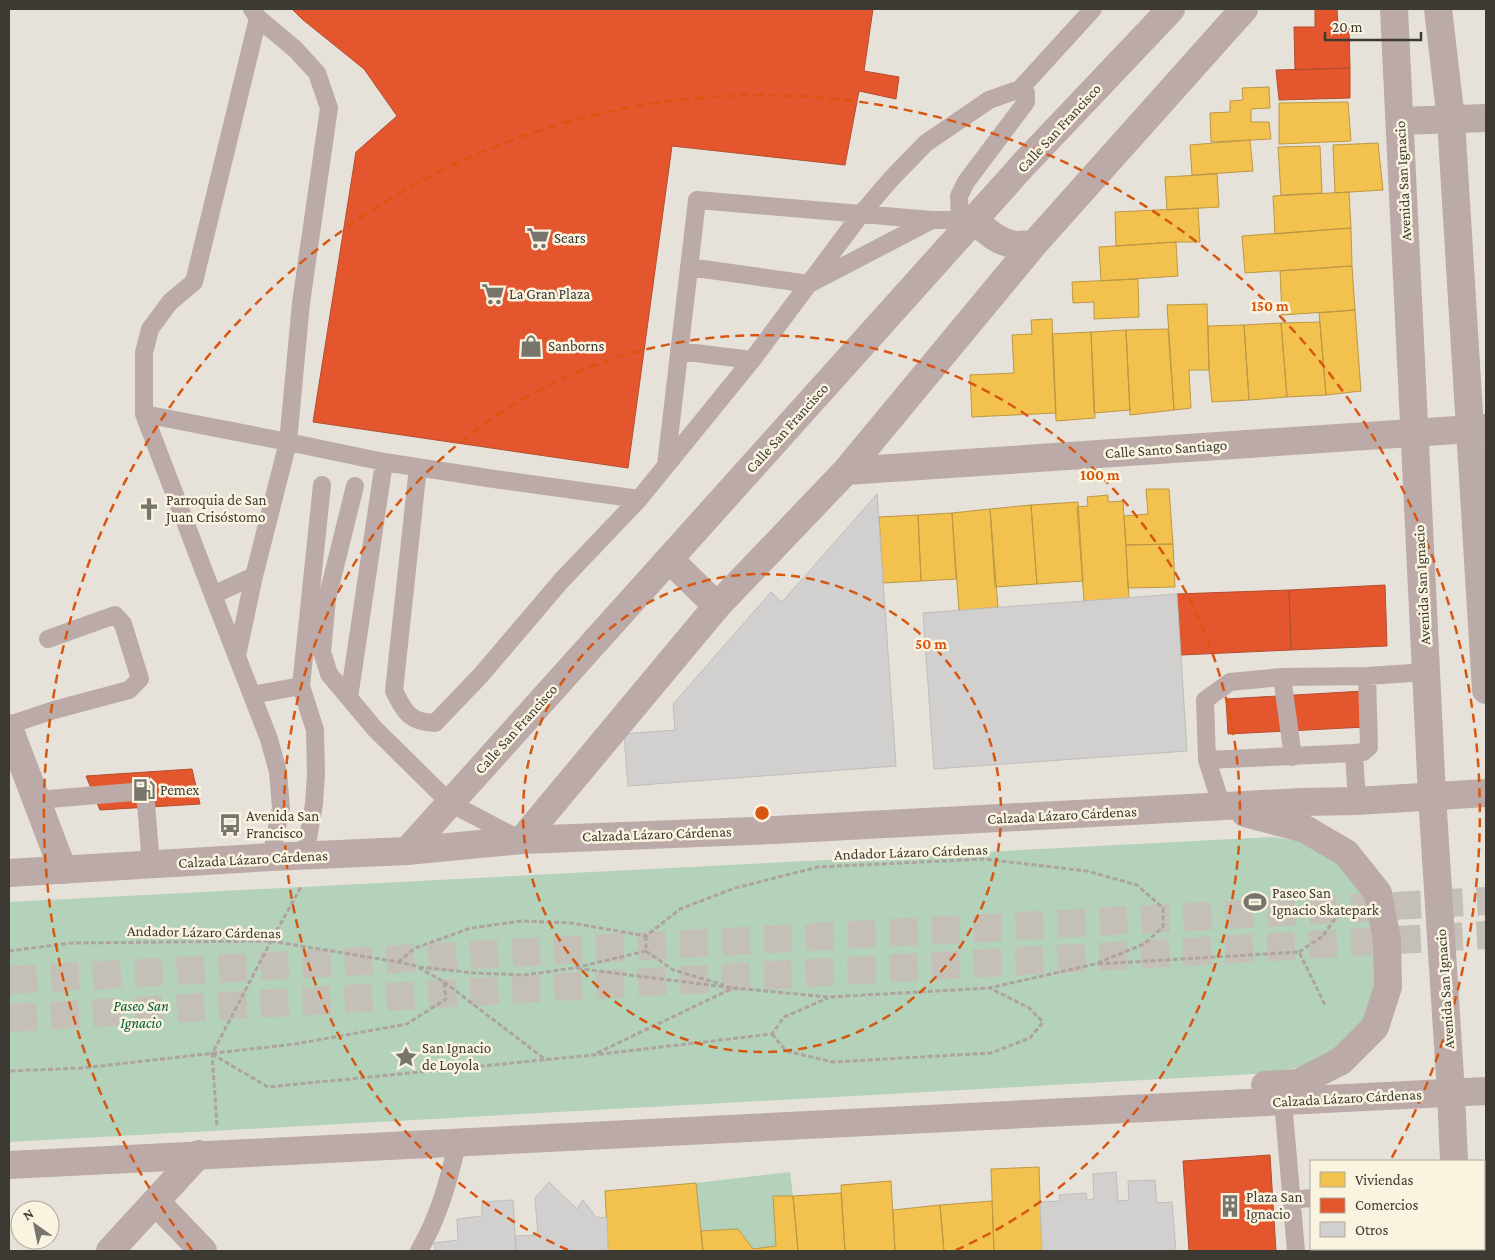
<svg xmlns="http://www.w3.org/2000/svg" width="1495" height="1260" font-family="'Crimson Pro',serif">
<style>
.green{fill:#b3d2b9}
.homes{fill:#f2c14e;stroke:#bc9846}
.shops{fill:#e4572e;stroke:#b24e30}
.building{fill:#d2cfcf;stroke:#bfbdbb}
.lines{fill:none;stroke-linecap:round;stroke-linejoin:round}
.motorway-tunnel{stroke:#c4c0b8;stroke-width:28;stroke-dasharray:28 14;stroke-linecap:butt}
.path{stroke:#afa3a1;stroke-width:3;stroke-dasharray:5 2.5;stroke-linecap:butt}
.service{stroke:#bcaaa9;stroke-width:18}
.minor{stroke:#bcaaa9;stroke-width:28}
.tertiary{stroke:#bcaaa9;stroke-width:28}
.ring{fill:none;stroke:#d75610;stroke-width:2.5;stroke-dasharray:9 6}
.labels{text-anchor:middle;stroke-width:5;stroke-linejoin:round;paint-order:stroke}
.street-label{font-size:15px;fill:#3d3a33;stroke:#f9f3e0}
.poi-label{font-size:15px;fill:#3d3a33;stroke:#f9f3e0;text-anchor:start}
.park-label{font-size:15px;font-style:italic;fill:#035e35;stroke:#f9f3e0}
.centre{fill:#d75610;stroke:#f9f3e0;stroke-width:2.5}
.ring-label{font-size:15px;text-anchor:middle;font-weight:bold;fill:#d75610;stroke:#f9f3e0;stroke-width:5;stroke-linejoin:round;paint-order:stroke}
</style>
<rect width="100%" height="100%" fill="#e6e2d9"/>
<path class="green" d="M1274,837L1318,844L1350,868L1370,910L1378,961L1372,1007L1352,1039L1313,1064L1273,1073L9,1142V902Z
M790,1172L793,1196L773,1197L776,1246L753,1249L738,1229L701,1231L696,1183Z"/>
<path class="homes" d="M1269,87L1270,108L1251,109V122H1269L1271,139L1211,142L1210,113L1230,112V101L1243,100L1242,88Z
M1348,102L1351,141L1279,144V103Z
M1250,140L1253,171L1192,175L1190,145Z
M1378,143L1383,190L1335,193L1333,145Z
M1320,146L1322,193L1281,195L1278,147Z
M1217,174L1219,207L1167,210L1165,177Z
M1349,192L1351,228L1275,234L1273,196Z
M1198,208L1200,242H1176L1116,246L1115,212Z
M1351,228L1352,266L1245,273L1242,236Z
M1176,242L1178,276L1101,281L1099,247Z
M1352,266L1355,310L1282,315L1280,271Z
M1138,279L1139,317L1094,319V302L1073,303L1072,282Z
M1207,304L1209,370H1189L1191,408L1174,410L1167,305Z
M1355,310L1361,391L1326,395L1319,313Z
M1052,319L1056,413L972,417L970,375L1014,373L1012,335L1032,334L1031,320Z
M1320,322L1326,395L1287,397L1281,323Z
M1281,323L1287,397L1249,400L1244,325Z
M1244,325L1249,400L1212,402L1209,370L1208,326Z
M1168,329L1174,410L1130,415L1126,330Z
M1126,330L1130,410L1094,413L1091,332Z
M1091,332L1095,418L1056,421L1052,334Z
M1146,489H1169L1173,544L1126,545L1124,516L1148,514Z
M1108,495V502L1123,501L1129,598L1084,601L1077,507L1088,506L1087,497Z
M1078,502L1083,581L1037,584L1031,505Z
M1031,505L1037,584L995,587L990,509Z
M990,509L998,607L959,611L952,513Z
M952,513L956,579L921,581L918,515Z
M918,515L921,581L883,583L879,517Z
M1173,544L1175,587L1128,588L1126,545Z
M1039,1167L1042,1251H994L991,1169Z
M891,1181L895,1251H845L841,1185Z
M696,1183L703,1251H608L605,1191Z
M841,1193L845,1251H798L793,1196Z
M773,1196H793L798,1251H703L701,1231L738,1229L753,1249L776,1246Z
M992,1201L994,1251H944L940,1205Z
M940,1205L944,1251H895L893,1210Z"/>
<path class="shops" d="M292,9H873L864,71L899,77L896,99L859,91L845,165L672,146L628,468L313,422L356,152L397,116L364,69L302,19Z
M1315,9H1337L1338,28L1349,27L1350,68L1295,70L1294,27H1315Z
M1350,68V98L1279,100L1276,70Z
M1385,585L1387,646L1291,650L1289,590Z
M1289,590L1291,650L1181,655L1177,594Z
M1364,691L1366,727L1228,734L1226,699Z
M192,769L200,804L100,810L86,776Z
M1270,1155L1276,1251H1189L1183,1161Z
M1321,1249H1405V1251H1321Z"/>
<path class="building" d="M877,494L896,766L628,786L624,734L675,730L673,704L771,592L782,602Z
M1177,594L1187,751L934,769L923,613Z
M1116,1172L1118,1201L1129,1200L1128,1181L1155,1180L1157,1203L1172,1202L1176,1251H1042L1040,1202L1060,1201L1059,1195L1086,1193L1087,1200L1094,1199L1093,1174Z
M549,1182L577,1209L583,1200L596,1217L607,1218L608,1251H516L515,1236L538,1235L535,1198Z
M513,1200L516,1251H435L434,1243L458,1240L457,1219L482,1216V1202Z"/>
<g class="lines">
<path class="motorway-tunnel" d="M9,980L1486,901
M9,1018L1486,935"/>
<path class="path" d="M646,936V951L673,970L724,985
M9,951L71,943L271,941L398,962L416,966L444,982L446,999L407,1024L295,1044L82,1068L9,1071
M1299,952L1323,936L1336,917L1353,913
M398,962L415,948L471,928L522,921L572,923L646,936L680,909L735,888L818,867L984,859L1087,871L1137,885L1163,908V927L1144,944L1095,964L989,988L829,997L734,988L574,968
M1098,964L1299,952L1326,1007
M419,967L474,973L524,975L574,968L646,951
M444,982L546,1060
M772,1034L786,1051L833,1062L991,1053L1030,1038L1043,1022L1029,1008L990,988
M597,1053L733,988
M212,1054L268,1087L593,1055L772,1034L784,1017L828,998
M217,1125L212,1054L271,941L301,887"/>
<path class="service" d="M252,9L258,18L194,282L170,302L150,329L144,353V414L213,595L269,739L278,772L281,808L271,857
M258,18L295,49L317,73L329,108L301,303L288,442L384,462L494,479L639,499
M1020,89L1093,9
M689,267L809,284L932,220
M679,351L752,360
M144,414L288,442L254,576L213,595
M384,462L349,698L375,729L450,803L519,839
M666,465L697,200L932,220H971
M418,467L394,691C405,712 409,722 435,723L481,675L561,581L639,499L752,360L861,214L891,179L926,143L989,100L1020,89L1026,93V102L966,182L959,196L960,220
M237,656L254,576
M252,695L301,686
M349,698L329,674L322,652L327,599L355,486
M9,725L54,710L129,690L140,679L123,624L115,615L48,639
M1354,753L1363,752L1369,747L1367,676
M1293,757L1282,677L1367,676L1427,672
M1207,760L1205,700L1230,682L1282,677
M37,800L145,791L151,865
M1222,807L1207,760L1354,753L1357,801
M305,856L314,804L316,774L315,730L301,686L322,485
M1283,1101L1296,1251
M1291,1200L1311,1198
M419,1251C440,1214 448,1182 458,1141"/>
<path class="minor" d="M1400,121L1486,118
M974,220C986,231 999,243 1017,245C1022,245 1028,244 1034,244
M846,471L1486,428
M669,559L717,606
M9,728L63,870
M522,840L717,606L846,471L1034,244L1244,9
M407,851L1024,164L1171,9
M156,1202L203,1251
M110,1251L199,1154"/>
<path class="tertiary" d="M1394,9L1432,796L1451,1093L1454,1161
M1438,9L1451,120L1486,690
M1245,813L1305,829L1346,853L1378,893L1387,940L1388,987L1375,1027L1341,1061L1298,1083L1265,1085
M9,873L271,857L407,851L522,840L774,830L1302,802L1357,801L1486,793
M9,1165L1486,1091
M1457,1249V1251"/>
</g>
<g class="ring">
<circle cx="762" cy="813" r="239"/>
<path d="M568 1250A478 478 0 1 1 956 1250"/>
<path d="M192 1250A718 718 0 1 1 1390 1161"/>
</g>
<defs>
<symbol id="supermarket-bare" viewBox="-9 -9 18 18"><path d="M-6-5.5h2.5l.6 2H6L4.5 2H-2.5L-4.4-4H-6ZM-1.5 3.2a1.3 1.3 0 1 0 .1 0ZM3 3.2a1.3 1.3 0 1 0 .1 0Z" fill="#78756d" stroke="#f9f3e0" stroke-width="2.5" paint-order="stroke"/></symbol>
<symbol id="shop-bare" viewBox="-9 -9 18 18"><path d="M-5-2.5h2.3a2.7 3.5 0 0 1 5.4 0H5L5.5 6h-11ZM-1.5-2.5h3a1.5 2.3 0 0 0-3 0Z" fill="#78756d" stroke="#f9f3e0" stroke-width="2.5" paint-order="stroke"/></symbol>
<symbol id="church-bare" viewBox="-9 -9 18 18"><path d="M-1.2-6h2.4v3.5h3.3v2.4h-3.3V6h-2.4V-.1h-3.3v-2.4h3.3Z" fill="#78756d" stroke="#f9f3e0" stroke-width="2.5" paint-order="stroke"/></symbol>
<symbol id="fuel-bare" viewBox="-9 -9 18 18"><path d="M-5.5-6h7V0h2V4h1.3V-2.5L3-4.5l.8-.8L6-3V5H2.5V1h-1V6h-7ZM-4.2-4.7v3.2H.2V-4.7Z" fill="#78756d" stroke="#f9f3e0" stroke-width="2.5" paint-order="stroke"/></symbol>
<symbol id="bus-bare" viewBox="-9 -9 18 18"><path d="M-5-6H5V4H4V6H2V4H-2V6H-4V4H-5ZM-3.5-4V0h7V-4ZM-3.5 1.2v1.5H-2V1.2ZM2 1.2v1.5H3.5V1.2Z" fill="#78756d" stroke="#f9f3e0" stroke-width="2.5" paint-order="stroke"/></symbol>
<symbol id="stadium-bare" viewBox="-9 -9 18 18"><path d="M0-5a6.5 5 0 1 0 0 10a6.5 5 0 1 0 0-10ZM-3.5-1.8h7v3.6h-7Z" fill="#78756d" stroke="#f9f3e0" stroke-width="2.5" paint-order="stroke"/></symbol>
<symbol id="sight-bare" viewBox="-9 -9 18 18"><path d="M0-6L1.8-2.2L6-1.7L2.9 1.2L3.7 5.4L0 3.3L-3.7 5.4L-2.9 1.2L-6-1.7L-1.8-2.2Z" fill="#78756d" stroke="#f9f3e0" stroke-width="2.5" paint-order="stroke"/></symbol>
<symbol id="building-bare" viewBox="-9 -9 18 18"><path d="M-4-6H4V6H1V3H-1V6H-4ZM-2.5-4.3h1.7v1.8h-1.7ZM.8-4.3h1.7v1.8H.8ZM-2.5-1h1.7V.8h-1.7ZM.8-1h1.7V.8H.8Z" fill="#78756d" stroke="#f9f3e0" stroke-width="2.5" paint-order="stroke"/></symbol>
</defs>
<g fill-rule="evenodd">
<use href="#supermarket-bare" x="522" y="222" width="32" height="32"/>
<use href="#supermarket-bare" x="477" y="278" width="32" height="32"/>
<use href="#shop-bare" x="515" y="330" width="32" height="32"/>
<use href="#church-bare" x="133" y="493" width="32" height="32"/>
<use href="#fuel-bare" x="128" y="774" width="32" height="32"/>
<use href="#bus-bare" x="214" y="809" width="32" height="32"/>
<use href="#stadium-bare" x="1239" y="886" width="32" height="32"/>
<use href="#sight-bare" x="390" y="1041" width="32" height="32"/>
<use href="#building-bare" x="1214" y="1190" width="32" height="32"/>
</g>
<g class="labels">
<g class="street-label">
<text transform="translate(1059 128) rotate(-47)" y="5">Calle San Francisco</text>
<text transform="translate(1403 181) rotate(-93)" y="5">Avenida San Ignacio</text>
<text transform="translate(787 428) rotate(-48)" y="5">Calle San Francisco</text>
<text transform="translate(1166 449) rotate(-4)" y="5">Calle Santo Santiago</text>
<text transform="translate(1422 585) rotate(-93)" y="5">Avenida San Ignacio</text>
<text transform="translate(516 729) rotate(-48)" y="5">Calle San Francisco</text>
<text transform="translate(1062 815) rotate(-3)" y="5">Calzada Lázaro Cárdenas</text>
<text transform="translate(657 834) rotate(-2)" y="5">Calzada Lázaro Cárdenas</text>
<text transform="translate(911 852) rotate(-2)" y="5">Andador Lázaro Cárdenas</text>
<text transform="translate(253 859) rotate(-3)" y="5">Calzada Lázaro Cárdenas</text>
<text transform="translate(204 932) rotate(1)" y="5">Andador Lázaro Cárdenas</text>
<text transform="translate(1445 989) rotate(-94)" y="5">Avenida San Ignacio</text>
<text transform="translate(1347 1098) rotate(-3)" y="5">Calzada Lázaro Cárdenas</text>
</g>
<g class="poi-label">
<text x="554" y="243">Sears</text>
<text x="509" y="299">La Gran Plaza</text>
<text x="548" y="351">Sanborns</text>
<text x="166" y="505">Parroquia de San<tspan x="166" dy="17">Juan Crisóstomo</tspan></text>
<text x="160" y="795">Pemex</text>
<text x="246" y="821">Avenida San<tspan x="246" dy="17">Francisco</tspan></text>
<text x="1272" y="898">Paseo San<tspan x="1272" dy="17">Ignacio Skatepark</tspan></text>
<text x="422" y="1053">San Ignacio<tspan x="422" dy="17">de Loyola</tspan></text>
<text x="1246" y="1202">Plaza San<tspan x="1246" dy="17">Ignacio</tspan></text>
</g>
<g class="park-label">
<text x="141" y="1011">Paseo San<tspan x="141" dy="17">Ignacio</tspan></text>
</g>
</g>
<circle cx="762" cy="813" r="8" class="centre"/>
<g class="ring-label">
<text x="1270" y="311">150 m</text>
<text x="1100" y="480">100 m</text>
<text x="931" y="649">50 m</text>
</g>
<rect width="1495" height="1260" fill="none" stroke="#3d3a33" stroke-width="20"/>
<rect x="1310" y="1160" width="175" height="90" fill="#f9f3e0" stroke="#aea99b"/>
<rect x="1320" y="1172" width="25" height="15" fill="#f2c14e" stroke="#aea99b"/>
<text x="1355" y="1185" font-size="15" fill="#3d3a33">Viviendas</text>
<rect x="1320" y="1198" width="25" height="15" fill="#e4572e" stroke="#aea99b"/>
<text x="1355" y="1210" font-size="15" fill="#3d3a33">Comercios</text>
<rect x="1320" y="1222" width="25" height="15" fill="#d2cfcf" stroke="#aea99b"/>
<text x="1355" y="1235" font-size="15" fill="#3d3a33">Otros</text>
<g transform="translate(35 1225) rotate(327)"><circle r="24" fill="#f9f3e0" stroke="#aea99b"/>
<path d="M0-4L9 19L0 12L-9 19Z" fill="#78756d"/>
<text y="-8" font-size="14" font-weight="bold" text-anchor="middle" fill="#3d3a33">N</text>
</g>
<path d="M1325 32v8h96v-8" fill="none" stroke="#3d3a33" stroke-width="2.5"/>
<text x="1332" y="32" font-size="15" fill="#3d3a33" stroke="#f9f3e0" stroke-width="4" paint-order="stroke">20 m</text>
</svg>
